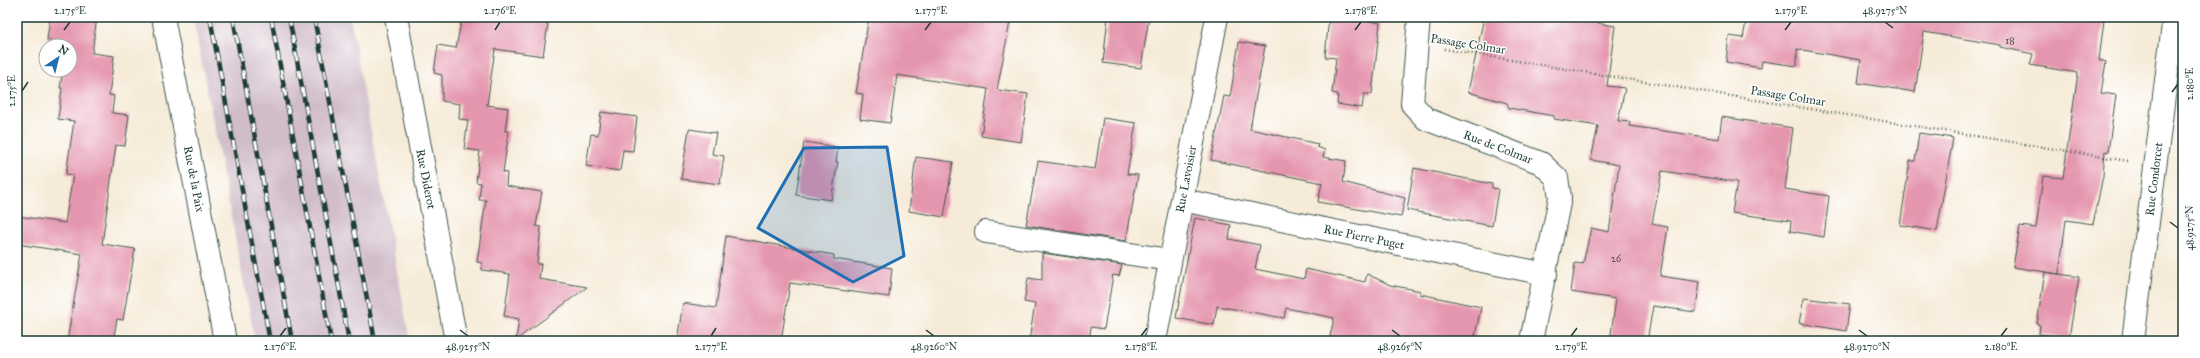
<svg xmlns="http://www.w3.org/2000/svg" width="2200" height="358" font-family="'IM FELL Great Primer',serif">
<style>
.industrial{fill:#d1bdc9}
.building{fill:#e596af}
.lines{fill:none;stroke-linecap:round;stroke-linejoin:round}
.minor-casing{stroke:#3f574d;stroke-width:24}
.path{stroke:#3f574d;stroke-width:2.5;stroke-dasharray:1 3;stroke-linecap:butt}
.minor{stroke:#fff;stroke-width:22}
.rail-casing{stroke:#1f3d34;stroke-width:4.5}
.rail{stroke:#fff;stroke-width:3;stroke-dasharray:9;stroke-linecap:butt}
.marked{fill:#1f6fb2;fill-opacity:0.2;stroke:#1f6fb2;stroke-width:3;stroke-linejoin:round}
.ticks{fill:none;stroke:#1f3d34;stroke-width:1.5}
.labels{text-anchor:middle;stroke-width:3;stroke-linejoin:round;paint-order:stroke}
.number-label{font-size:10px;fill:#505353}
.street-label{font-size:12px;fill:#1f3d34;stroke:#fff}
.neatline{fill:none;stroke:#1f3d34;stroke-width:1.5}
.ticks-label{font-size:10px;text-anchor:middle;fill:#1f3d34}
</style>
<rect width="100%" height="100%" fill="#fff"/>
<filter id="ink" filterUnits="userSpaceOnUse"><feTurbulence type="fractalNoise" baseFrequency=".025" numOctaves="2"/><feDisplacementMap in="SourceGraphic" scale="8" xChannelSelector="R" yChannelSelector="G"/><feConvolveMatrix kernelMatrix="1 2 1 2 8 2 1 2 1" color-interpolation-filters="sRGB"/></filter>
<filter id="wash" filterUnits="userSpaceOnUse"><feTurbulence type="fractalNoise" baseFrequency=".012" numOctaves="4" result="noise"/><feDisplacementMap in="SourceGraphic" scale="16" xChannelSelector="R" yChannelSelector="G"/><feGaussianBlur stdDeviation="0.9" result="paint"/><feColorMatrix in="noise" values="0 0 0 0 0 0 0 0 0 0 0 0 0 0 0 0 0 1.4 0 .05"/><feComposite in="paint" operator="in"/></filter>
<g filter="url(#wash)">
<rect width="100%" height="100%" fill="#f6ebd8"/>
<path class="industrial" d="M193,17H350L410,341H255Z"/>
<g id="blocks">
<path class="building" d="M50,17H97L92,53L114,56L109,95L114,96L112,113L129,115L125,146L116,145L102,244L135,249L123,320L117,319L113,341H67L82,254L17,244V216L65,223L73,175L66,174L74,121L58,119L62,88H60L63,70H70V46H68L69,43L47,40Z
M462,17L507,20V19L548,24L543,56L495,49L487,105L508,108L505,131H509L503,172L507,173L506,186L542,192L536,226L541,227L537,264H541L539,279L587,287L516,340L519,319L504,316L510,274L482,270V263L477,262L486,200H479L481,183L476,182L480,151L464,149L468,120L459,119L460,104L442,101V75L434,73L438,45L456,48Z
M869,17H1011L997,90L1028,94L1021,142L981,136L988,89L897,75L890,123L860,119L863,94L856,93Z
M1108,17H1149L1141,68L1103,63Z
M1329,17H1349L1380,23L1372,94H1364L1362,108L1337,104L1338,94L1332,93L1336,58L1325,57Z
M1484,17H1559L1615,26L1607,86L1625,88L1618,121L1630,122L1629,126L1719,139L1722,117L1793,128L1785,189L1829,196L1824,237L1790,231L1791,221L1732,213L1737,182L1662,171L1652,224L1668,227L1660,276L1700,282L1695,312L1653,306L1647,341H1610L1616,299L1571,292L1575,263L1583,264L1591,228L1609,232L1619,165L1591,160L1598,126L1554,119V116L1509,108L1507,103L1468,92Z
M1747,17H2080L2104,20L2099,60L2106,62L2101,93L2116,95L2108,152L2105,151L2103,176L2093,224L2066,220L2059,274L2013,267L2020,226L2036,228L2043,176L2063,178L2078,73L2030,65L2033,54L2000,47V45L1924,32L1915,92L1858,83L1861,60L1797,49V66L1762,61L1761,68L1726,62L1729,36L1743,38Z
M1239,42L1265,46L1250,129L1318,144L1317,147L1325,150L1323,157L1346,161L1343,182L1405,198L1401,217L1318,202L1322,183L1211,160L1224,96L1230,97Z
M601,112L637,117L633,151L623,150L620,171L586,166L591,134L598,135Z
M1103,118L1136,123L1127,174L1138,175L1126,241L1026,225L1038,161L1095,169Z
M689,129L716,133L712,154L724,156L720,184L681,179Z
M1919,133L1953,138L1937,231L1900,225L1910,161H1915Z
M804,142L838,147L836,162H838L831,200L796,195Z
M916,157L953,162L944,217L909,211Z
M1414,168L1492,184V188L1498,189L1492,226L1407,210Z
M1195,218L1231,225L1229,239L1260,245L1255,269L1304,279L1306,269L1365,282L1367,274L1390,285L1421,291L1420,294L1481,307L1474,341H1329L1334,318L1286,308L1284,318L1217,306L1214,325L1176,318Z
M726,236L834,255V259L892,268L889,297L790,283L781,341H677L683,303L716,308Z
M1042,253L1122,265L1119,276L1113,275L1104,329L1091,327L1089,341H1029L1035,304L1024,302L1028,278L1042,280Z
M2045,272L2079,277L2069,338L2039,334L2040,325L2037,324Z
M1804,298L1850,304L1846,331L1799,323Z"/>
</g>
</g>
<g filter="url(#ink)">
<use href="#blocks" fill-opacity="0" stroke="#3f574d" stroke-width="1"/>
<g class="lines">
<defs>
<path id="minor" d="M163,17L225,341
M396,17L456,341
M1419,17L1412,104L1426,119L1541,163L1557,178L1560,198L1531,341
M1182,200L1546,274
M986,232L1170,260
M1155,341L1217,17
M2133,341L2174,17"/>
</defs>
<use href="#minor" class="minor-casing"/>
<path class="path" d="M1444,49L2128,161"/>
<use href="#minor" class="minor"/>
<defs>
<path id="rail" d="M210,17L270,341
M233,17L292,341
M271,17L331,341
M289,17L349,341
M314,17L375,341"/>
</defs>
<use href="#rail" class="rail-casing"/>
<use href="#rail" class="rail"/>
</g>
</g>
<path class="marked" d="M887,147L904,256L853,282L758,228L804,148Z"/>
<path class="ticks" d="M1885,22L1893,28M64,30L70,22M495,30L500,22M925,30L931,22M1355,30L1361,22M1785,30L1791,22M22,91L28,82M2172,92L2178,84M2170,222L2178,228M460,330L468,336M926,330L934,336M1392,330L1400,336M1859,330L1867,336M280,336L286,328M711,336L716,328M1141,336L1147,328M1571,336L1577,328M2001,336L2007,328"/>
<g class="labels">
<g class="number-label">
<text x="2010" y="44">18</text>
<text x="1616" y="262">26</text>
</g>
<g class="street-label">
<text transform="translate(1468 44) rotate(9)" y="4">Passage Colmar</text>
<text transform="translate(1788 96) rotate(9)" y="4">Passage Colmar</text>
<text transform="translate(1498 147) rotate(21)" y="4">Rue de Colmar</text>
<text transform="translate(194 179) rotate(79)" y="4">Rue de la Paix</text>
<text transform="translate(426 179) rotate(79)" y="4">Rue Diderot</text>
<text transform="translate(1186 179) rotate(-79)" y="4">Rue Lavoisier</text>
<text transform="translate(2154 179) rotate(-83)" y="4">Rue Condorcet</text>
<text transform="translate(1364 237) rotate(12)" y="4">Rue Pierre Puget</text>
</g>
</g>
<rect width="2200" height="358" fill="none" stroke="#fff" stroke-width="44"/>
<g transform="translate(58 58) rotate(35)"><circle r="19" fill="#ffffff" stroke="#a5b1ae"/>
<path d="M0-3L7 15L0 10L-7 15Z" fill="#1f6fb2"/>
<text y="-6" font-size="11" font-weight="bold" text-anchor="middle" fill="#1f3d34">N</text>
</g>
<rect x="22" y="22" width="2156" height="314" class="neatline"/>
<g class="ticks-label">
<text x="70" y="14">2.175°E</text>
<text x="500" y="14">2.176°E</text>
<text x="931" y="14">2.177°E</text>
<text x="1361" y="14">2.178°E</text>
<text x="1791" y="14">2.179°E</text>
<text x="1885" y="14">48.9275°N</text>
<text transform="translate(2189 84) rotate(-90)" y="4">2.180°E</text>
<text transform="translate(11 91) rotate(-90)" y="4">2.175°E</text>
<text transform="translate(2189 228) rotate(-90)" y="4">48.9275°N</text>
<text x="280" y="350">2.176°E</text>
<text x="468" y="350">48.9255°N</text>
<text x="711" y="350">2.177°E</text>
<text x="934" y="350">48.9260°N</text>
<text x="1141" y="350">2.178°E</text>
<text x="1400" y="350">48.9265°N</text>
<text x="1571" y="350">2.179°E</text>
<text x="1867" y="350">48.9270°N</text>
<text x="2001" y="350">2.180°E</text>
</g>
</svg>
